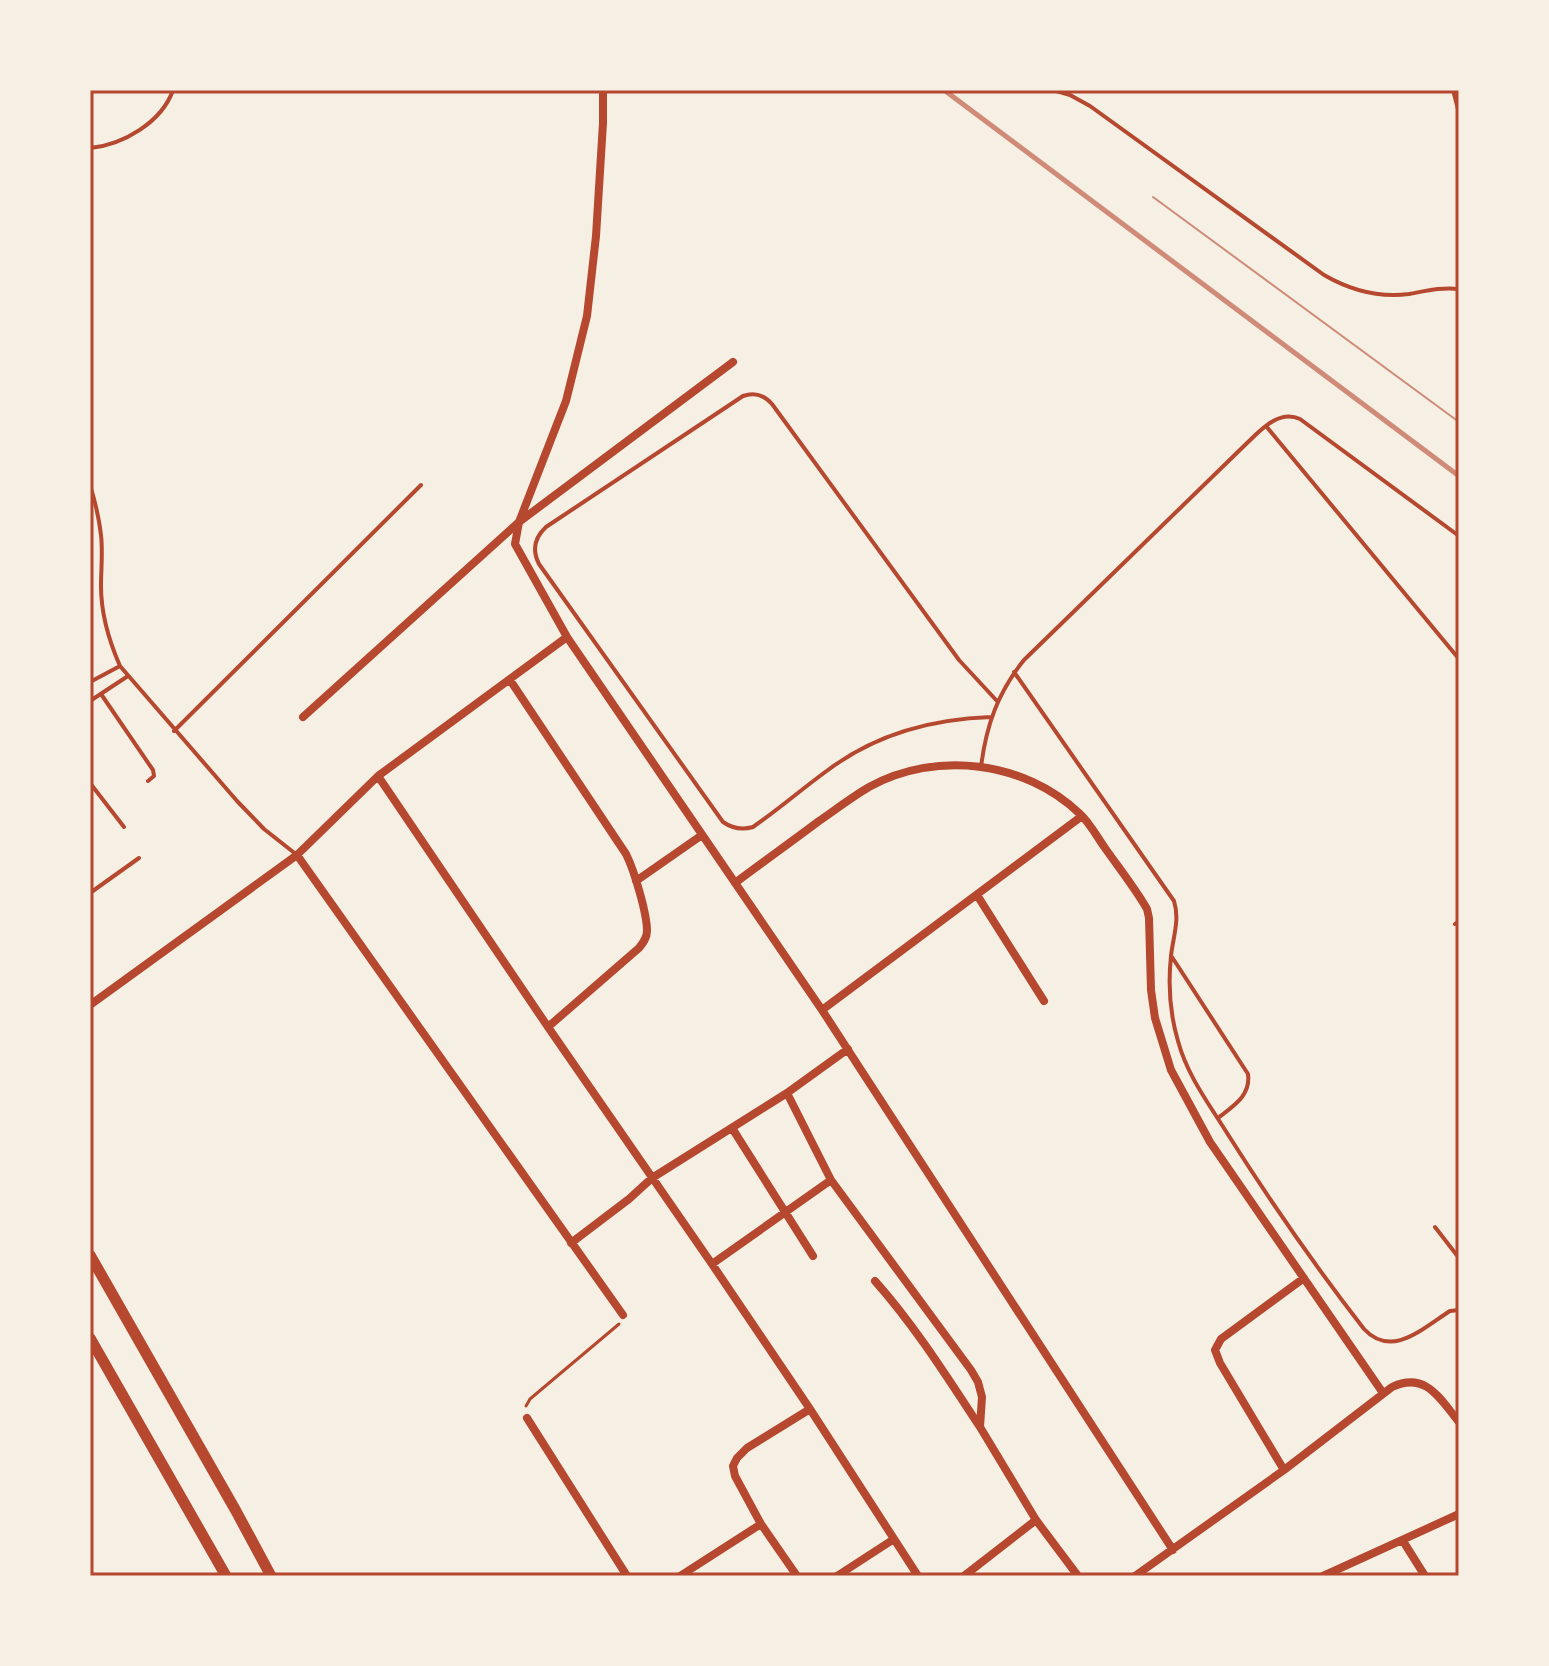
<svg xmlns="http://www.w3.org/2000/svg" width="1549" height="1666" font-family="'Work Sans',sans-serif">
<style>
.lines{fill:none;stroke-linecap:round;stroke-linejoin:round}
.path{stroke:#b5482f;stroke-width:3}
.service{stroke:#b5482f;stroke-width:4}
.minor{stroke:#b5482f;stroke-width:8}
.secondary{stroke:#b5482f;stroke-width:11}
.tram{stroke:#cf8b77;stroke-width:2}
.rail{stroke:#cf8b77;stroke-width:5}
.neatline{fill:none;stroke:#b5482f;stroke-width:3}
</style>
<rect width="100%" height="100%" fill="#f6efe4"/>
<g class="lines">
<path class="path" d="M526,1406L530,1399L619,1324"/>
<path class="service" d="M1053,90L1070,95L1090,106L1324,275C1350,290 1379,298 1409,294C1426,291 1441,287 1459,289
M1453,90L1459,113
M90,148C123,145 162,122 173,90
M1266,426L1459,659
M90,485C95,501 99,518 101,535C103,552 101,569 101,586C101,613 109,641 120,666L237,801L264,829L297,855
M1014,672L1174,901C1180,920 1173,937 1171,956C1168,984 1170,1014 1178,1041C1187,1075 1209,1104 1227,1133C1270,1201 1315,1266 1364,1329C1392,1359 1423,1328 1450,1311L1459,1310
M90,682L120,666
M101,694L153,770L154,776L148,781
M90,701L128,676
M991,717C931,719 876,734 828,770C803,788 779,809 753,827C742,830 733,829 723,822L539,564C532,550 534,538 546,527L743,396C754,392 764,395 772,404L959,660L997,701
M174,731L421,485
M981,767C986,726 998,692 1024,660L1245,445C1260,431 1278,409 1300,419L1459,536
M90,783L124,827
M90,893L139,858
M1455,924L1459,921
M1172,957L1248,1074C1251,1096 1233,1106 1218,1118
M1435,1227L1459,1258"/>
<path class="minor" d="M733,362L519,522L515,544L567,637L822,1010L1173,1550
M510,680L626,854C634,870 647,913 647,931C647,938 643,943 639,948L548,1027
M303,717L519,522L566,401L587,316L596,236L603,123V90
M378,776L548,1027L712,1264L810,1409L918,1576
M297,855L623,1315
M636,881L702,835
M735,883C763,862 791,842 819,821C835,810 852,797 869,787C936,750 1025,761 1080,814C1090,823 1097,837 1105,848C1119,868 1135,888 1147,909L1149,918L1151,990L1155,1018L1171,1070L1210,1142L1383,1393
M977,895L1044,1001
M90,1005L297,855L378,776L567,637
M822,1010L1082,816
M787,1093L831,1180L971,1370L978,1382L982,1397L980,1427L1036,1520L1078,1576
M732,1128L813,1256
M571,1243L629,1199L652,1178L787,1093L848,1049
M712,1264L831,1180
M875,1281C915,1326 947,1377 980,1427
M527,1418L627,1576
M1284,1470L1220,1363L1215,1350L1221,1339L1304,1278
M1403,1541L1425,1576
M680,1576L761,1524
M797,1576L761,1524L735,1476L733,1466L737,1458L747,1448L810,1409
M837,1576L894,1539
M964,1576L1036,1520
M1135,1576L1284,1470L1392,1387C1426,1371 1440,1399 1459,1422
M1323,1576L1459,1514"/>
<path class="secondary" d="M90,1255L236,1511L271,1576
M90,1338L226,1576"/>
<path class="tram" d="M1153,197L1459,422"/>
<path class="rail" d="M944,90L1459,476"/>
</g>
<rect width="1549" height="1666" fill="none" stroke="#f6efe4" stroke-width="184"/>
<rect x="92" y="92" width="1365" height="1482" class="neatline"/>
</svg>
